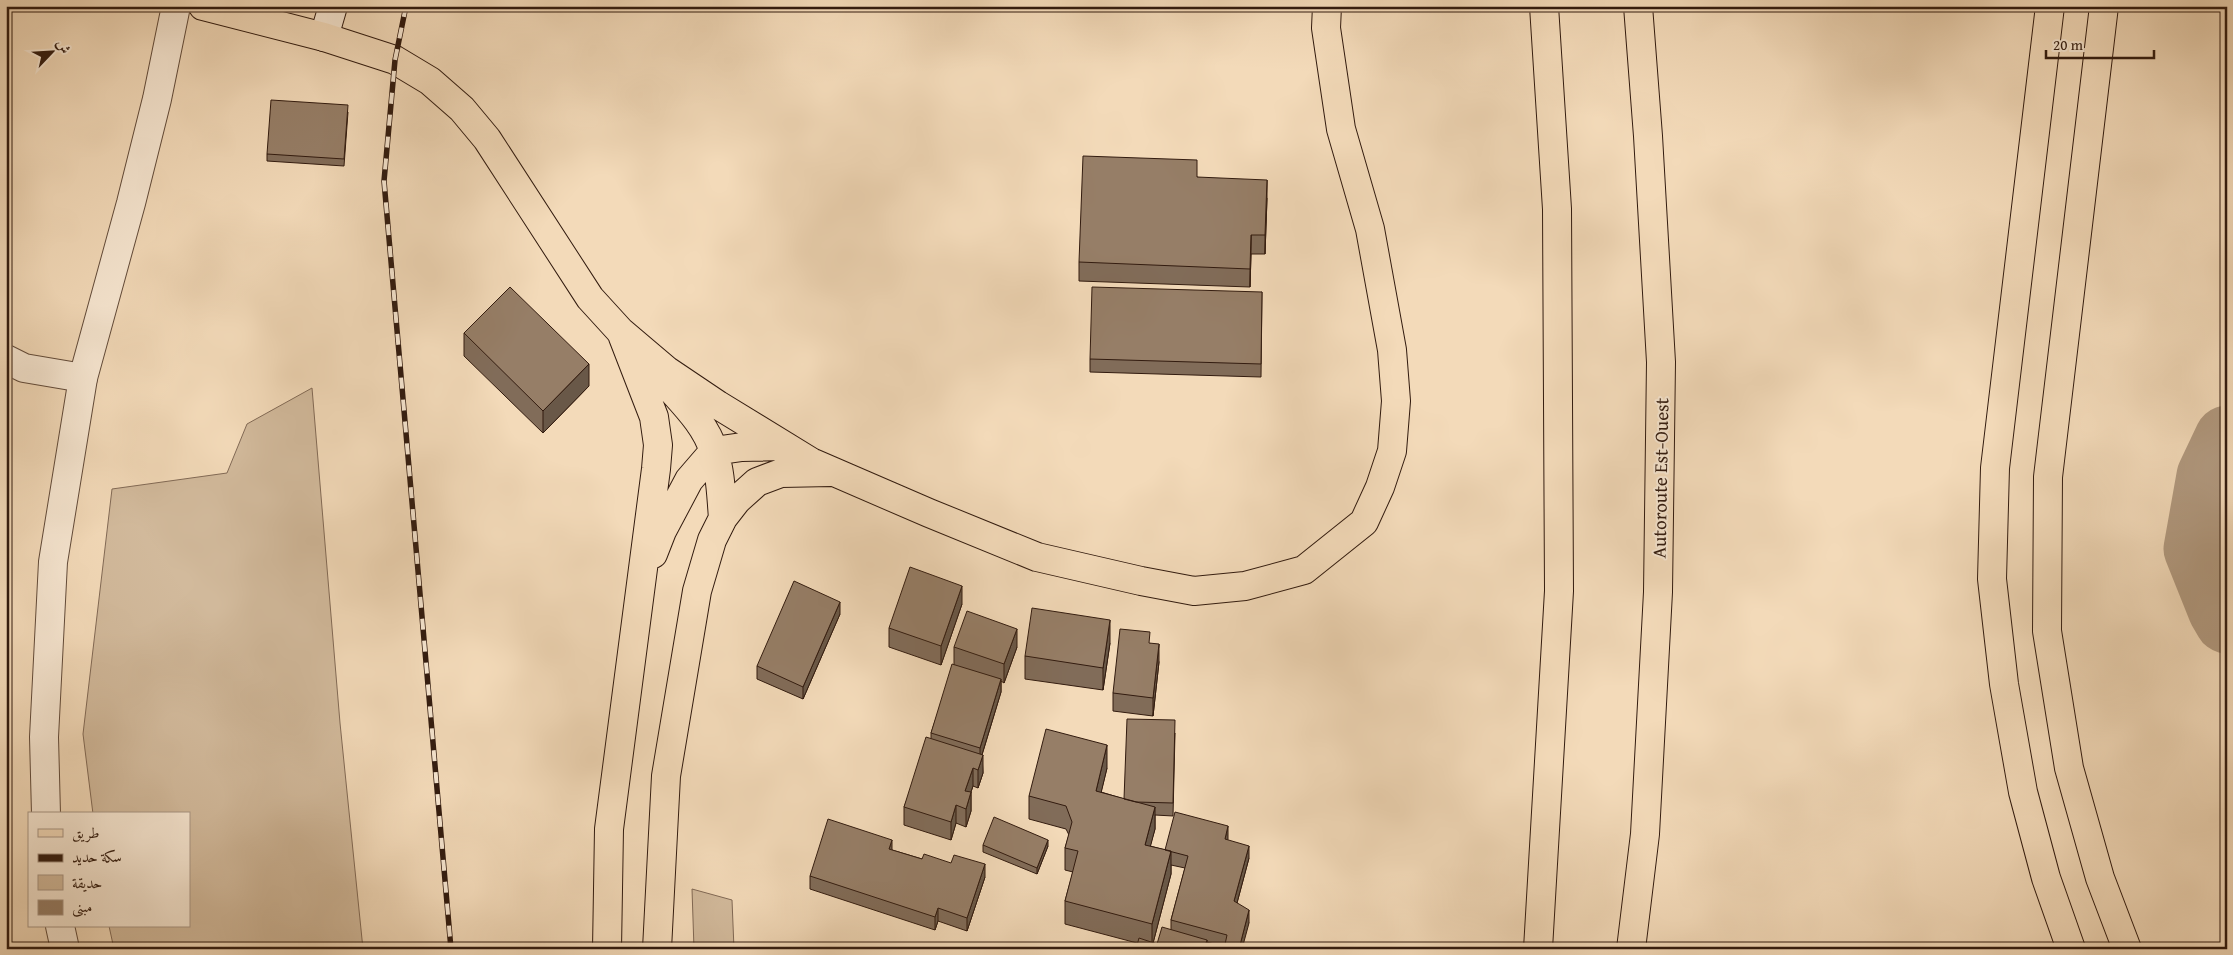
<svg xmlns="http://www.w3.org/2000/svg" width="2233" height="955" font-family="'Gentium Book Plus',Amiri,serif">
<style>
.green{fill:#d2ba9c;stroke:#826a56}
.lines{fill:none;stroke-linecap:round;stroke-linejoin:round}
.river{stroke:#b1997f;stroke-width:65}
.minor-casing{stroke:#624b3a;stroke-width:30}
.tertiary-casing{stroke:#624b3a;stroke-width:30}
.secondary-casing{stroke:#321b0f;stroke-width:30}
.primary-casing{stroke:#321b0f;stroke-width:30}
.motorway-casing{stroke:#321b0f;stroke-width:30}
.minor{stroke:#f7e7d2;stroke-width:28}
.tertiary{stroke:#f7e7d2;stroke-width:28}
.secondary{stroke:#f7e7d2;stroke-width:28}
.primary{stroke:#f3dab9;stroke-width:28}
.motorway{stroke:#f3dab9;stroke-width:28}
.rail-casing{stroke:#321b0f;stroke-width:5.5}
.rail{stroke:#f7e7d2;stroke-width:4;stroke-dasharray:11;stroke-linecap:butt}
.wall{fill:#816c59;stroke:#321b0f;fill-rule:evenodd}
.shaded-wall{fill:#695848;stroke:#321b0f}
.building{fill:#967e67;stroke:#321b0f}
.labels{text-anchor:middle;stroke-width:4;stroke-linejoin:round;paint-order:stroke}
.street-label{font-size:19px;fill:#321b0f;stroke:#f7e7d2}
</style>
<rect width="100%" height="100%" fill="#f3dab9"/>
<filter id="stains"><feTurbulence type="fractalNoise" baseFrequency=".004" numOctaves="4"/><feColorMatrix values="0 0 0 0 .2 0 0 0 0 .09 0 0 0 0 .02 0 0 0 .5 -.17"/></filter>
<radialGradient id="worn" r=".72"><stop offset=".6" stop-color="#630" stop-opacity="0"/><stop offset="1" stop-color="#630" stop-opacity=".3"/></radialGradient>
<path class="green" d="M312,388L340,723L363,949H114L109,926H189V814H93L83,734L112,489L227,473L247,424Z
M692,889L732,900L734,949H694Z"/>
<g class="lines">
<path class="river" d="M2227,438L2209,476L2196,549L2220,609L2227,621"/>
<defs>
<path id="minor" d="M6,359L24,368L83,378"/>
<path id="tertiary" d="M46,814L44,737L53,562L83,378L131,203L157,99L176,6
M60,926L65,949"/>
<path id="secondary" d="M324,37L333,6"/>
<path id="primary" d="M203,6L324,37L395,60L430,81L462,109L487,139L590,298L632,344
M620,331L666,370L718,405L811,462L929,513L1037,557L1141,581L1194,591L1245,586L1304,570L1364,522L1380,487L1392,451L1396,401L1392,350L1370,229L1341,129L1326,28L1327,6
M663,380C682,402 706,424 714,452C721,473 721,496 723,518
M653,554L662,531L689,480L714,451L742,447L784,446
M607,949L609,829L656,469L658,445L654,417L623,337
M657,949L666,776L697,591L712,540L723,518L737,500L757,482L781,473L831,472"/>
<path id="motorway" d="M2050,6L1995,468L1992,579L2004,684L2023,792L2046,878L2071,949
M2104,6L2048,477L2047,631L2069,768L2100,878L2127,949
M1538,949L1559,591L1557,209L1544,6
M1631,949L1645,834L1658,592L1661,362L1648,136L1638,6"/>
</defs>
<use href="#minor" class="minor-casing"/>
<use href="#tertiary" class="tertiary-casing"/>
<use href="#secondary" class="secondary-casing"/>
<use href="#primary" class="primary-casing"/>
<use href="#motorway" class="motorway-casing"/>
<use href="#minor" class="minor"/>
<use href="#tertiary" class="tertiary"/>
<use href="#secondary" class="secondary"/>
<use href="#primary" class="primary"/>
<use href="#motorway" class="motorway"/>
<defs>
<path id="rail" d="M406,6L395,60L384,181L451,949"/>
</defs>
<use href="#rail" class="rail-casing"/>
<use href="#rail" class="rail"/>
</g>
<path class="wall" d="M348,112L344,166L267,161V154Z
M1197,177L1267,198L1265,254H1251L1250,287L1079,281V262Z
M1262,292L1261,377L1090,372V359Z
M464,333L589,386L543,433L464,356Z
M962,604L941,665L889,647V628Z
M840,614L803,699L757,679V666Z
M1110,643L1103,690L1025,679V656Z
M1150,643L1159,662L1153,716L1113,711V693Z
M954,647H1017L1004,683L1001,681V692L982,755L983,773L978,788L973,786L971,792V811L966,827L956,823L951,840L904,825V807L931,738V733L954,665Z
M1175,733L1173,816L1155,815V829L1150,846L1165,850L1228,839L1227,840L1249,858L1237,903L1249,923L1224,947L1207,942V949L1137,943L1065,924V901L1073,872L1065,870V848L1069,835L1066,829L1029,819V796L1107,768L1101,792L1124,799ZM1171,865L1185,868L1171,920V930L1157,944L1153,943L1171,874Z
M983,845L1048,846L1037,874L983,852Z
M892,850L922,859L985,877L967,931L938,921L935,930L810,889V876Z"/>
<path class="shaded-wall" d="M1267,180V198L1265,254V235Z
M1251,235V254L1250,287V269Z
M589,364V386L543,433V411Z
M962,586V604L941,665V646Z
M840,602V614L803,699V687Z
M1110,620V643L1103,690V668Z
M1017,629V647L1004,683V664Z
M1159,644V662L1153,716V698Z
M1001,679V692L980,761V748Z
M1107,745V768L1096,814V791Z
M983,755V773L978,788V770Z
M973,768V786L965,809V791Z
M971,792V811L966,827V809Z
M956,805V823L951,840V822Z
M1155,807V829L1145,867V845Z
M1228,826V839L1225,852V839Z
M892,840V853L889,849Z
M1048,840V846L1037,874V868Z
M1249,846V858L1234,914V901Z
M1171,851V874L1152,947V924Z
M985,864V877L967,931V918Z
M938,908V921L935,930V917Z
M1249,910V923L1242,949H1239Z
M1207,940V949H1204Z"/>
<path class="building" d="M271,100L348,105L344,159L267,154Z
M1083,156L1197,160V177L1267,180L1265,235H1251L1250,269L1079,262Z
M510,287L589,364L543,411L464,333Z
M1092,287L1262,292L1261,364L1090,359Z
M910,567L962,586L941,646L889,628Z
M794,581L840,602L803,687L757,666Z
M1032,608L1110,620L1103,668L1025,656Z
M967,611L1017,629L1004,664L954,647Z
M1120,629L1150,632L1149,643L1159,644L1153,698L1113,693Z
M952,664L1001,679L980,748L931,733Z
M1127,719L1175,720L1173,803L1136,802L1124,799Z
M1046,729L1107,745L1096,791L1155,807L1145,845L1171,851L1152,924L1065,901L1078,851L1065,848L1072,822L1066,806L1029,796Z
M926,737L983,755L978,770L973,768L965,791L971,792L966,809L956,805L951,822L904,807Z
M1175,812L1228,826L1225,839L1249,846L1234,901L1249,910L1239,949H1224L1227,935L1171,920L1188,856L1165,850Z
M994,817L1048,840L1037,868L983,845Z
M828,819L892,840L889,849L922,859L924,854L951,863L954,855L985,864L967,918L938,908L935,917L810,876Z
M1162,927L1207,940L1204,949H1136L1139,938L1157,944Z"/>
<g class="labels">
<g class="street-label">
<text transform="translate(1660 478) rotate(-89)" y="7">Autoroute Est-Ouest</text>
</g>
</g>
<rect width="2233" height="955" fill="none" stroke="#f3dab9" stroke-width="25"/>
<rect x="8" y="8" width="2218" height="940" fill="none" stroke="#321b0f" stroke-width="2.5"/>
<rect x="12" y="12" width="2208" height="930" fill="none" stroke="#321b0f"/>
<rect x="28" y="812" width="162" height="115" fill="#f7e7d2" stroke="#a89584"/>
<rect x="38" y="829" width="25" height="8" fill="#f3dab9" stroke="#a89584"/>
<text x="72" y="838" font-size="15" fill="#321b0f">طريق</text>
<rect x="38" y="854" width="25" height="8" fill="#321b0f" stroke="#a89584"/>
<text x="72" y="862" font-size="15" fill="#321b0f">سكة حديد</text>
<rect x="38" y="875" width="25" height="15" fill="#d2ba9c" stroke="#a89584"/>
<text x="72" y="888" font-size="15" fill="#321b0f">حديقة</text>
<rect x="38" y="900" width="25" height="15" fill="#967e67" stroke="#a89584"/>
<text x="72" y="912" font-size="15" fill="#321b0f">مبنى</text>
<g transform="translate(52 52) rotate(65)" stroke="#f7e7d2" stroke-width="4" paint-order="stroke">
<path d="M0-4L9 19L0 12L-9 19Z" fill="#321b0f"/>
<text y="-8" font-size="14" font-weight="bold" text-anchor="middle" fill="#321b0f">ش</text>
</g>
<path d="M2046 50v8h108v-8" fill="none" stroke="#321b0f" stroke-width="2.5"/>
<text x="2053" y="50" font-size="15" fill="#321b0f" stroke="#f7e7d2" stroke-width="4" paint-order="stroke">20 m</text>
<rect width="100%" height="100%" filter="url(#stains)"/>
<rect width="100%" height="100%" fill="url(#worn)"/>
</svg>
